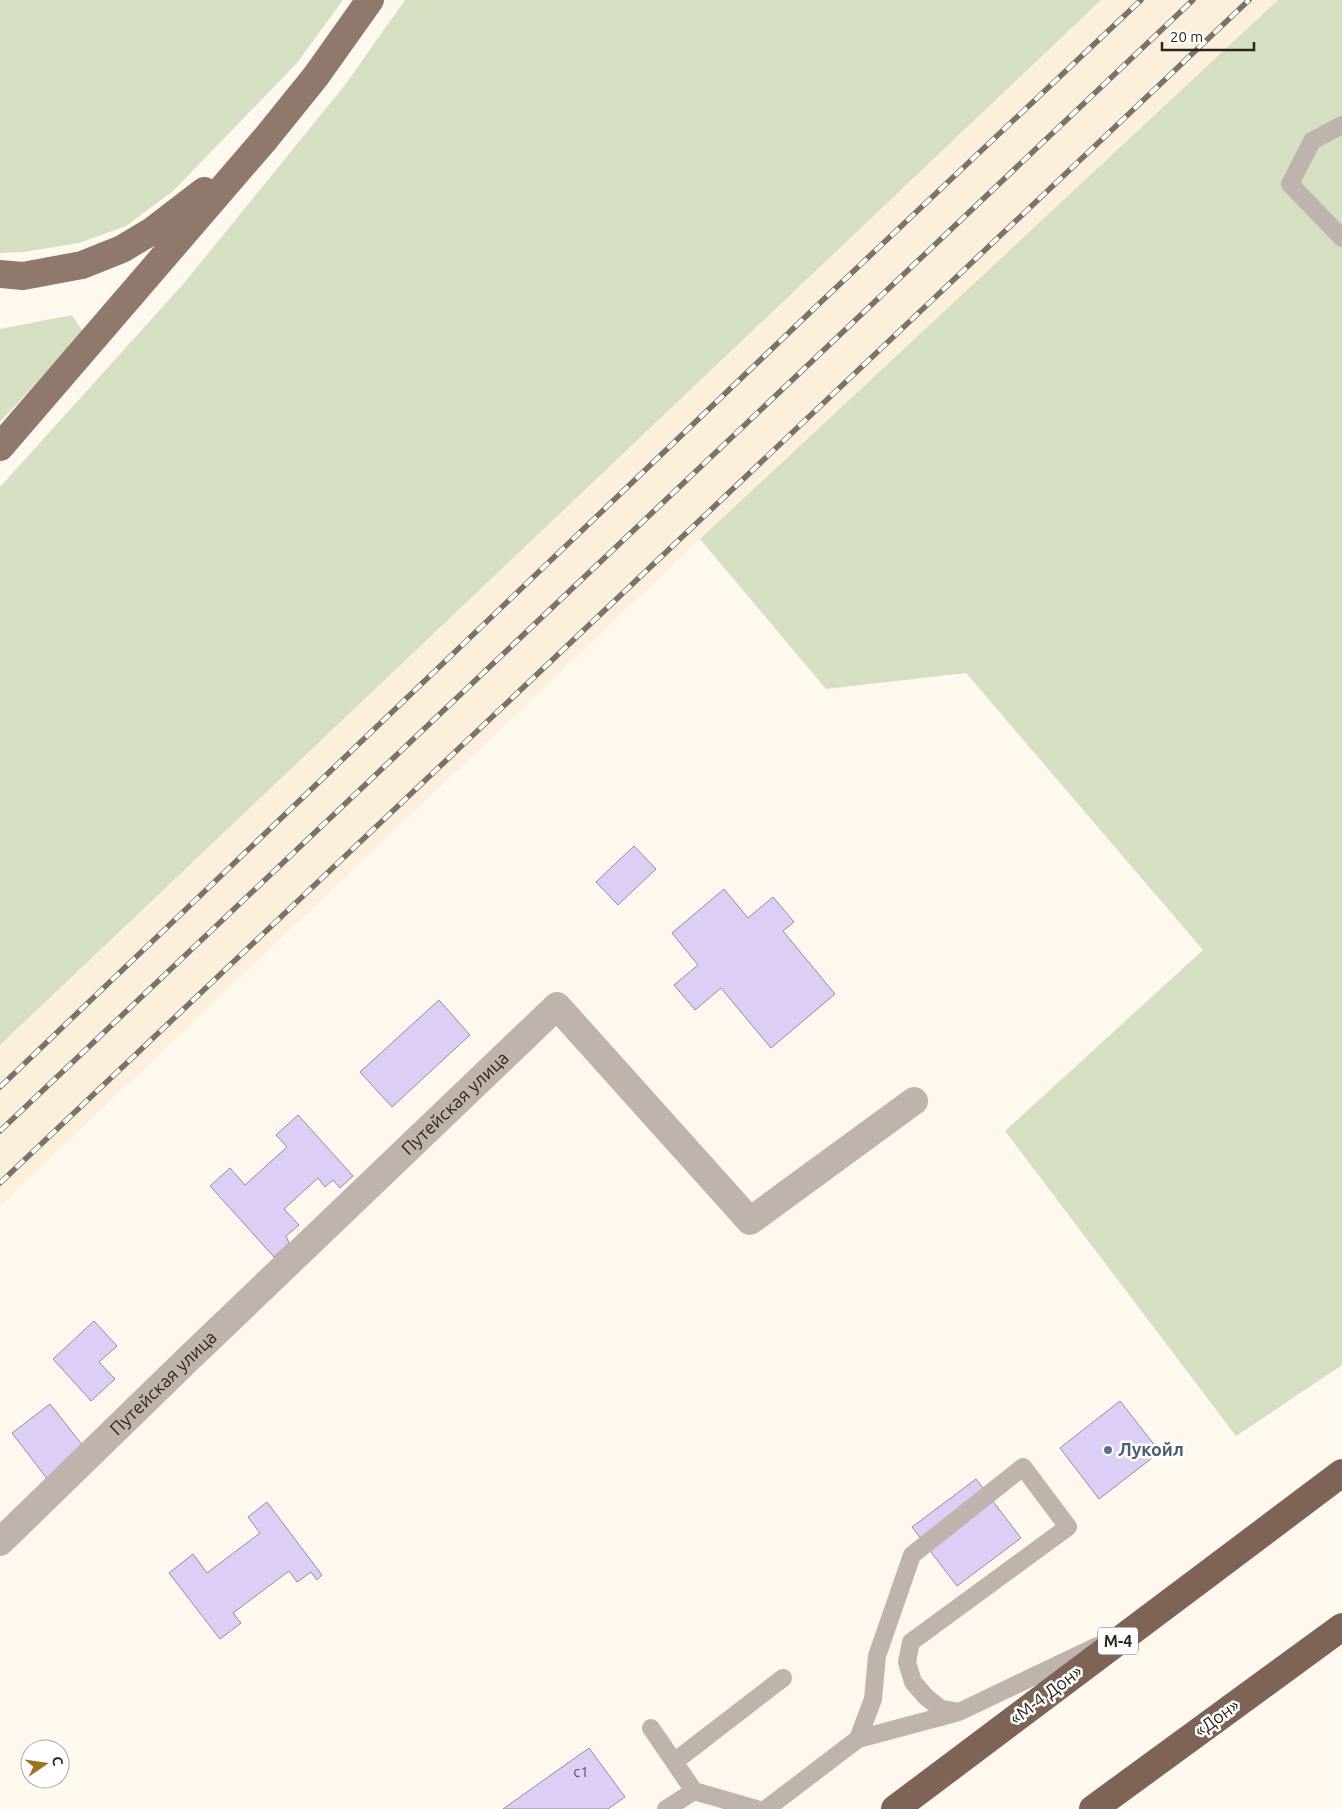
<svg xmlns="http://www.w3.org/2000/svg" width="1342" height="1809" font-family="Ubuntu,sans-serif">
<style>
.built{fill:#fcf0dc}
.green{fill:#d4e0c1}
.building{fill:#ddcef6;stroke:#948aa3}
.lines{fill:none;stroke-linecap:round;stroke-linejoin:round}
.lane{stroke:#bfb3ad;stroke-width:18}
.street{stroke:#bfb3ad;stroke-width:28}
.primary{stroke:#8f796d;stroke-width:28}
.highway{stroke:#7d6457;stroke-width:28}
.rail-casing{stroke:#79736a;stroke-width:5.5}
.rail{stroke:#fff;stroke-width:4;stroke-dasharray:11;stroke-linecap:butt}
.service-dot{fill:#5c6f8a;stroke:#fff;stroke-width:2}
.labels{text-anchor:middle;stroke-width:5;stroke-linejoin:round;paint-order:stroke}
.number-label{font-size:15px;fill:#584f52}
.shield{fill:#fff;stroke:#6b6660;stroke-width:1}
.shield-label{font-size:16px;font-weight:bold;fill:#2b251c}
.street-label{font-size:18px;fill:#2b251c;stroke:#fff}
.service-label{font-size:18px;font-weight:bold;fill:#4e5e75;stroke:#fff;text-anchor:start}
</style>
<rect width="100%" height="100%" fill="#fef8ee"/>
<path class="built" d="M1101,0H1278L700,539L0,1206V1045Z"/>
<path class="green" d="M0,0H343L297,63L173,191L126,226L79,243L24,252L0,253Z
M405,0H1101L0,1045V487L185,282L345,85Z
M1278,0H1342V1365L1236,1436L1005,1131L1203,950L966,673L826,689L700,539Z
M72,315L83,332L0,422V329Z"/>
<path class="building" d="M634,846L656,869L618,905L596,882Z
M724,889L748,918L773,897L794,922L783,931L835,994L771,1048L721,988L695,1010L674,985L698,965L672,933Z
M439,1000L470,1035L392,1107L360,1072Z
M298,1115L353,1176L340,1188L333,1180L325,1187L318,1178L284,1209L299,1225L286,1236L289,1243L274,1257L210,1186L230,1168L245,1185L287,1147L276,1135Z
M94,1321L117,1346L99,1362L115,1379L91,1401L53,1359Z
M1120,1401L1160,1452L1099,1499L1060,1448Z
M50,1404L87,1451L48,1480L12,1433Z
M976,1479L1021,1538L957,1586L912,1527Z
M267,1502L322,1575L317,1580L311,1572L297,1582L289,1571L233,1613L241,1623L220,1639L169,1573L193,1554L207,1573L260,1533L248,1517Z
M589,1748L625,1797L608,1809H503Z"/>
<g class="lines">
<path class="lane" d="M1342,125L1312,141L1290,184L1342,238
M651,1728L694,1791L756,1809
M858,1739L873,1699L877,1656L912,1555L1023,1467L1068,1527L911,1642L907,1662L913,1682L926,1697L941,1709L959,1712
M674,1762L783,1678
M666,1809L694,1791
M766,1809L858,1739L959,1712L1097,1646"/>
<path class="street" id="s1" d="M0,1542L186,1361L557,1006L750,1221L914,1101"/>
<path class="primary" d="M0,274L23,276L82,265L122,249L152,231L204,191
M0,447L266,138L316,76L370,0"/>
<path class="highway" d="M895,1809L1342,1473
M1093,1809L1342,1627"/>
<defs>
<path id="rail" d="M0,1087L823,300L1141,0
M0,1131L1193,0
M0,1183L1249,0"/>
</defs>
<use href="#rail" class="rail-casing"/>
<use href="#rail" class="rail"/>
</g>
<circle class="service-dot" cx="1108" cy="1450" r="5"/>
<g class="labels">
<g class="number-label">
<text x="581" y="1777">с1</text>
</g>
<rect class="shield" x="1098" y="1627.5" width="40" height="27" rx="4"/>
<g class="shield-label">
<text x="1118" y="1647">М-4</text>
</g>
<g class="street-label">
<text dy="6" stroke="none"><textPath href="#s1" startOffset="632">Путейская улица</textPath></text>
<text dy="6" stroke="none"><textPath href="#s1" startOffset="228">Путейская улица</textPath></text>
<text transform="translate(1046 1695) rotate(-37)" y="6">«М-4 Дон»</text>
<text transform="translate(1217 1718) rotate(-36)" y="6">«Дон»</text>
</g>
<g class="service-label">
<text x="1118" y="1456">Лукойл</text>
</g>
</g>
<g transform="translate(45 1764) rotate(77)"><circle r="24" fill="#ffffff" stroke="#aaa8a4"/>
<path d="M0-4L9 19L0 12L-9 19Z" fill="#9d7322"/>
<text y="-8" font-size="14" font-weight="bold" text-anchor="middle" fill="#2b251c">С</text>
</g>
<path d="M1162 42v8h92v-8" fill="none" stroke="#2b251c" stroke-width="2.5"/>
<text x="1170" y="42" font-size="15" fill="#2b251c" stroke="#ffffff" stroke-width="4" paint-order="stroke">20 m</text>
</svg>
